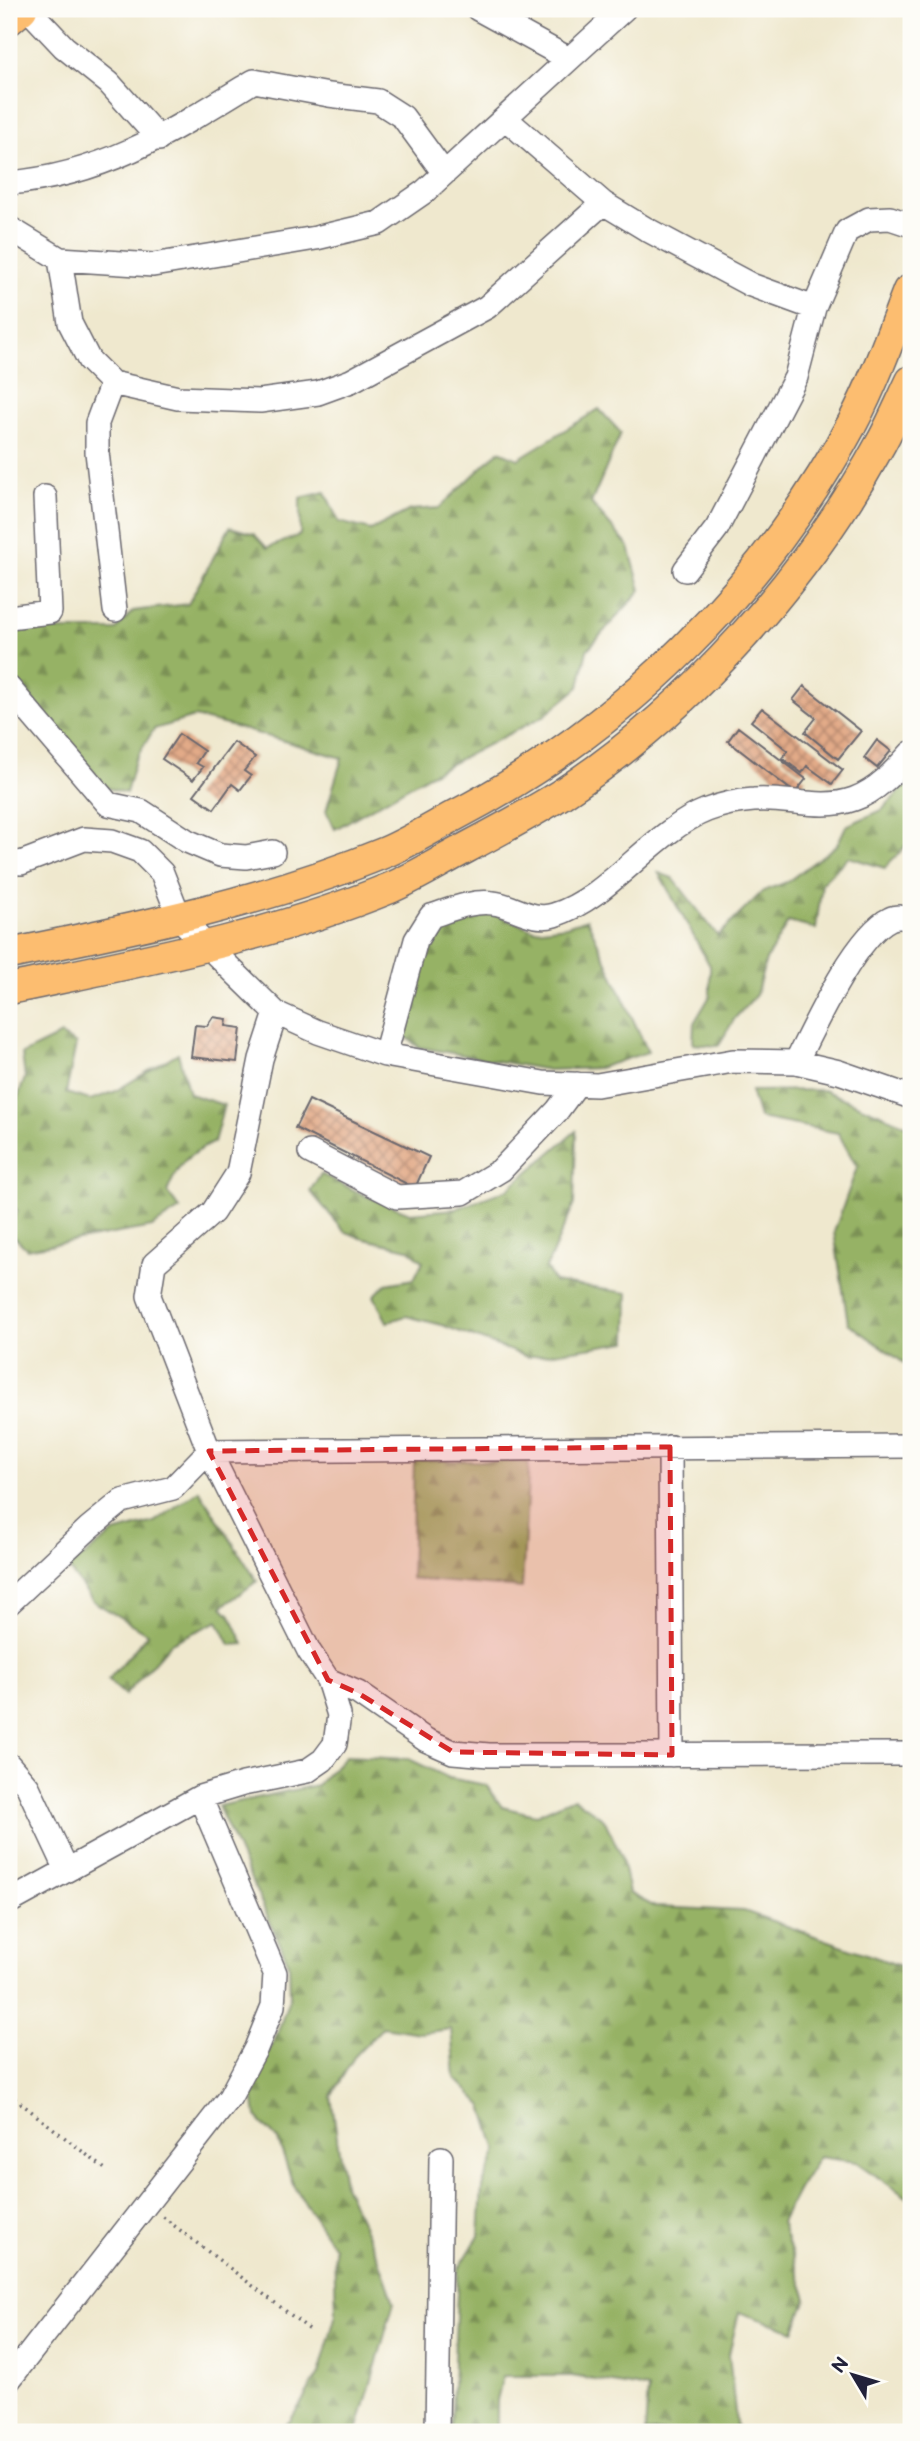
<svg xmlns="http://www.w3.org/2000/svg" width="920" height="2441" font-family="'Balsamiq Sans',sans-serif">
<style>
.forest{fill:url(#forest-firs);stroke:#5c6a50;stroke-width:2}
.building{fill:url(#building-cross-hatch)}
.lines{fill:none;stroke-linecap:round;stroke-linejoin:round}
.minor-casing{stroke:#6a676e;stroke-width:26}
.major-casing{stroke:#6a676e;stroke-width:33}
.path{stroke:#6a676e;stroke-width:3.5;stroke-dasharray:2 5;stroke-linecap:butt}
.minor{stroke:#fff;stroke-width:23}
.major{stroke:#fcbd6f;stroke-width:30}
.marked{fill:#d62828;fill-opacity:0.2;stroke:#d62828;stroke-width:5;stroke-dasharray:14 9;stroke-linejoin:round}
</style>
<defs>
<pattern id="forest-firs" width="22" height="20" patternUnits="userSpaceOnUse" patternTransform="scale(1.75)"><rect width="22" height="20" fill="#96b265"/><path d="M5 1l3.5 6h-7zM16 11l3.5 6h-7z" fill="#7a9054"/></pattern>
<pattern id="building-cross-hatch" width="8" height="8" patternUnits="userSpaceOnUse" patternTransform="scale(1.75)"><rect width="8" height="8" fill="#e2aa88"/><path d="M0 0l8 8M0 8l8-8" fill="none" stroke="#b78a70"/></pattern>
</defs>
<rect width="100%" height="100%" fill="#fdfcf7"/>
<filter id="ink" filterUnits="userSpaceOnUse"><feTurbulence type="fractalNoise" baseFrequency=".0143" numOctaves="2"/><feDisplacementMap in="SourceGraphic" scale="14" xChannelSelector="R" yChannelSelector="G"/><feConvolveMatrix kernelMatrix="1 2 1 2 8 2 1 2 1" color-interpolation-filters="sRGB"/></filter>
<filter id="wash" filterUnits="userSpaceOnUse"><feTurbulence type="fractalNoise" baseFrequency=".00686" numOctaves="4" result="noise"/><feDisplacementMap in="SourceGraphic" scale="28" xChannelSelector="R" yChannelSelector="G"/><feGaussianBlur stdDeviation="1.57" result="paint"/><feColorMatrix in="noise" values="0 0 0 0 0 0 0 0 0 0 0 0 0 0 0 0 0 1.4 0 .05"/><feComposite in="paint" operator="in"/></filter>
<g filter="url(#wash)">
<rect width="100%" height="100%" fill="#efe8ce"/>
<path class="forest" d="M599,409L621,433L591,503L629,547L641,590L587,650L579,687L544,716L429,775L335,829L326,811L342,758L239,728L194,717L154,729L135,760L126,793L107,788L9,673V630H116L133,611L188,604L230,527L254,534L267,548L300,535V498L325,492L339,522L371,530L410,510L439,508L499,451L518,459Z
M911,779V840L885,868L848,857L822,883L816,929L788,922L766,960L756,995L735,1018L718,1046L693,1044L694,1023L710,996V966L659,873L673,878L718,936L763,891L787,882L837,845L846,826L882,810Z
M468,912L495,914L534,930L566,926L587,919L648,1052L599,1068L548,1070L418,1047L404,1035L423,944L438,920Z
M61,1035L76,1044L66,1093L90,1100L114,1092L178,1053L189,1094L224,1105L214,1142C185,1156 179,1163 167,1192L180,1209L152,1227L27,1249L9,1232V1225L18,1211L9,1203V1121L25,1078L22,1054Z
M823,1090L911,1127V1368L848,1323L834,1232L857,1167L838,1133L759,1118L751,1091Z
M576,1131L574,1204L546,1268L554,1282L628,1293L627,1342L527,1357L442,1325L406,1316L387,1322L374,1296L386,1284L414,1279L423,1261L408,1249L361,1238L344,1231L310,1191L321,1174L366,1196L410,1213L456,1209L508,1189Z
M414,1460L529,1462L522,1588L411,1579Z
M199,1490L257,1581L222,1607L231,1616L244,1644L230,1645L218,1621L171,1643L125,1695L108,1680L148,1634L93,1601L68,1568L114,1533L154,1522Z
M345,1756L409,1759L449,1778L486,1785L502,1807L536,1815L574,1798L604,1819L621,1855L629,1893L655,1907L744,1911L909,1969L911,1979V2200L856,2162L819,2157L798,2189L781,2222L807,2299L794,2331L739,2312L729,2354L737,2432H645L648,2389L572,2376H503L497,2400V2432H451L458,2270L479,2236L482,2187L497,2151L483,2106L455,2078L451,2029L420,2033L383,2027L354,2057L331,2096L344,2185L378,2257L394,2302L357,2432H277L290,2421L319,2374L336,2314L334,2247L294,2187L278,2140L256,2117L252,2086L278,2032L290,1995L289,1964L218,1806L317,1785Z"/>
<g id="blocks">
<path class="building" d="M804,686L861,731L838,759L805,732L816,718L793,700Z
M762,708L843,770L832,784L807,766L802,773L782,758L788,751L751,721Z
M738,727L806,779L795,793L728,741Z
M179,734L204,751L196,763L203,767L193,780L162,759Z
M877,740L891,751L877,768L864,758Z
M234,742L255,757L244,771L251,776L240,790L232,784L214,809L194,795Z
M213,1017L227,1019L226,1026L241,1028L237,1062L191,1057L195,1025L207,1026Z
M309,1100L429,1157L415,1188L295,1128Z"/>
</g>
</g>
<g filter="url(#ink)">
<use href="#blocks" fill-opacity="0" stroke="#6a676e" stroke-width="2"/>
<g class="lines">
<defs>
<path id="minor" d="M28,9L64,47L109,83L159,139
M478,9L569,59
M506,119L603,203L646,229L751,285L814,308L847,231L869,219L890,218L911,225
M9,183C105,175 174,130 254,81L329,95L378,101L403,117L444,173
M9,228L60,259L153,265L316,238L379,223L424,192L624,9
M60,259L70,323L89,360L112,383L178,398L260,401L318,393L351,381L487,307L603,203
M112,383L97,423V452L115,610
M685,570L717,528L796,377L814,308
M9,617L50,612L45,497
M9,688L108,804L141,811L187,841L220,855L246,857L273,852
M9,862L21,863L84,839L112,841L140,851L162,873L180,919L276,1013L318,1032L385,1055L543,1083L597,1085L733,1061L796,1062L839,1072L911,1097
M385,1055L416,940L431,916C450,910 472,900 493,903C513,905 532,922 554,915C611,897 651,832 707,810C720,805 739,801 754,800C787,797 821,811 854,799C877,791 895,771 911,753
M796,1062C813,1028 856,935 890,919C896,916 905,917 911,919
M310,1152L397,1197L463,1193L501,1170L557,1111L577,1084
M670,1447L672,1755
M9,1603L89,1528L122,1501L173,1488L209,1451L911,1446
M328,1680L358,1693L426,1740L453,1752L489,1755L911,1754
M9,1765L28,1787L67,1870
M9,1902L200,1797L243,1784L307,1771L323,1760L335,1744L339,1715L328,1680L309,1651L209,1451L149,1296L154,1264L213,1212L238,1173L261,1059L276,1013
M9,2380L230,2097L256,2048L273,2006L275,1973L200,1797
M437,2432L441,2158"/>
<path id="major" d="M9,20L22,9
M9,954C137,928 264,902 386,852C409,842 432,828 454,816C624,728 762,591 853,422C875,380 891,335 908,291
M9,989C137,962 268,938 390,888C416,877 441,861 466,848C498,831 530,814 560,795C689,711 808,577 881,443C892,423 901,402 911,381"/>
</defs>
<use href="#minor" class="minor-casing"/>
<use href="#major" class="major-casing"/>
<path class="path" d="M9,2094L105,2169
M163,2217L309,2329"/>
<use href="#minor" class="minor"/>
<use href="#major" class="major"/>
</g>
</g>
<path class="marked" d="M670,1447L672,1755L453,1752L358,1693L328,1680L209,1451Z"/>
<rect width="920" height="2441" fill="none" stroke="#fdfcf7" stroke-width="35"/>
<g transform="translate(853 2375) rotate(308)" stroke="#fdfcf7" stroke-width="5" paint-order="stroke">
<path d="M0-5L12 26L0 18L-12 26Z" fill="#22223b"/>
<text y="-10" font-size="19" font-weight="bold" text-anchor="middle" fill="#22223b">N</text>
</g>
</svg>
